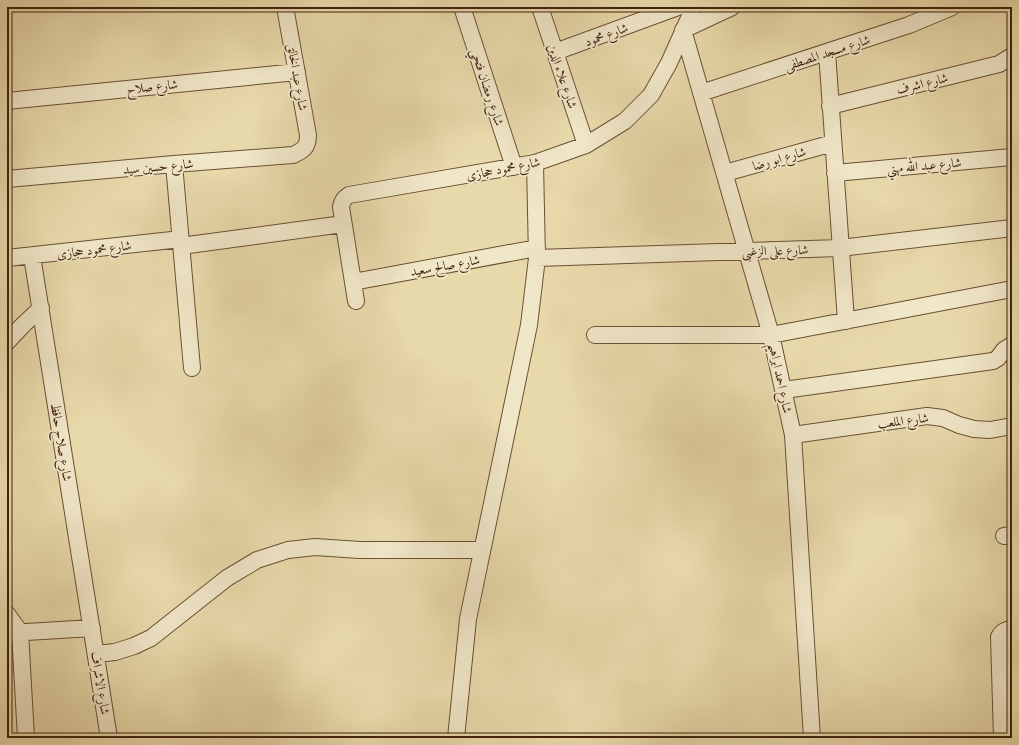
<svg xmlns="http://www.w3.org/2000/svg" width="1019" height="745" font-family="'IM FELL Double Pica',Amiri,serif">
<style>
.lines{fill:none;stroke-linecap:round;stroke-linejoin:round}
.street-casing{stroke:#6a5034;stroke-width:18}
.street{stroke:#f0e6c8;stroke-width:16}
.labels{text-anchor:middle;stroke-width:3.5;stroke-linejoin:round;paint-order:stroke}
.street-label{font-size:13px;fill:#40220d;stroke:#f0e6c8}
</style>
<rect width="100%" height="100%" fill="#e8d9aa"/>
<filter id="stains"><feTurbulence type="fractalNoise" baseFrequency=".005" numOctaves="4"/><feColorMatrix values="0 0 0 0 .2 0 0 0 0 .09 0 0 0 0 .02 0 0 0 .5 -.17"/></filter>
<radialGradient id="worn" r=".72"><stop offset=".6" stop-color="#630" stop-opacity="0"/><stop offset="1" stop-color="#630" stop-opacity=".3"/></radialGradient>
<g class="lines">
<defs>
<path id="street" d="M462,7L514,167
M540,7L586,145
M732,7L683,30L771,335L793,435L812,738
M555,52L678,7
M827,52L846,321
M701,93L909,25L952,7
M7,101L297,72
M830,106L999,64L1012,56
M174,164L192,368
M725,173L833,143
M835,173L1012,157
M7,179L174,164L293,155C304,150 308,147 308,135L285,7
M181,246L343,224
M32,256L109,738
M7,258L181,239
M537,258L840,248L1012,228
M353,282L537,248
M356,301L341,207C342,201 344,198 349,195L535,163L586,145L625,121L651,95L669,63L694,7
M595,335H771L1012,289
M7,342L22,326L41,308
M784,390L993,361L998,358L1004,350L1012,345
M793,435L927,416L943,418L959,425L974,429L990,430L1012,426
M1004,536L1012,535
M7,614L20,632L26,738
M10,633L92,628
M96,654L115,652L134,646L151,638L227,578L257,560L288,550L315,547L360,550H482
M456,738L468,619L529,325L537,258L535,163
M1002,738L999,637C1002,631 1006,630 1012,629"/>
</defs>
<use href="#street" class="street-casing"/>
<use href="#street" class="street"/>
</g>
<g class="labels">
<g class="street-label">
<text transform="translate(606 34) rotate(-20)" y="5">شارع محمود</text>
<text transform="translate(827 52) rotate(-18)" y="5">شارع مسجد المصطفى</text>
<text transform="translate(563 76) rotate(71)" y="5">شارع علاء الدين</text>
<text transform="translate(298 77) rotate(80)" y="5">شارع عبد الخالق</text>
<text transform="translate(922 83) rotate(-14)" y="5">شارع اشرف</text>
<text transform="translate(152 86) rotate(-6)" y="5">شارع صلاح</text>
<text transform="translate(488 87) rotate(72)" y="5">شارع رمضان فتحي</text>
<text transform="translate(779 158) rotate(-16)" y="5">شارع ابو رضا</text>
<text transform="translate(924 165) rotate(-5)" y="5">شارع عبد الله مهني</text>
<text transform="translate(158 166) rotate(-5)" y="5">شارع حسين سيد</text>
<text transform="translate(503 168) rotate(-11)" y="5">شارع محمود حجازى</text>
<text transform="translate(94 249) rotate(-7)" y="5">شارع محمود حجازى</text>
<text transform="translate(775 250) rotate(-2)" y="5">شارع على الزغبى</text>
<text transform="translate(445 265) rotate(-10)" y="5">شارع صالح سعيد</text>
<text transform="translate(781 378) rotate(78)" y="5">شارع احمد ابراهيم</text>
<text transform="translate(903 420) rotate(-7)" y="5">شارع الملعب</text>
<text transform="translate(62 442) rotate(81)" y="5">شارع صلاح حافظ</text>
<text transform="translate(101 683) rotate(81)" y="5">شارع الاشراف</text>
</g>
</g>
<rect width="1019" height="745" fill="none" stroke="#e8d9aa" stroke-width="24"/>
<rect x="8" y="8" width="1003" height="729" fill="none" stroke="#40220d" stroke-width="2"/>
<rect x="12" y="12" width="995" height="721" fill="none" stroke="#40220d"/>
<rect width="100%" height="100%" filter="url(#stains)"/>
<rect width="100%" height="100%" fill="url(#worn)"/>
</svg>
